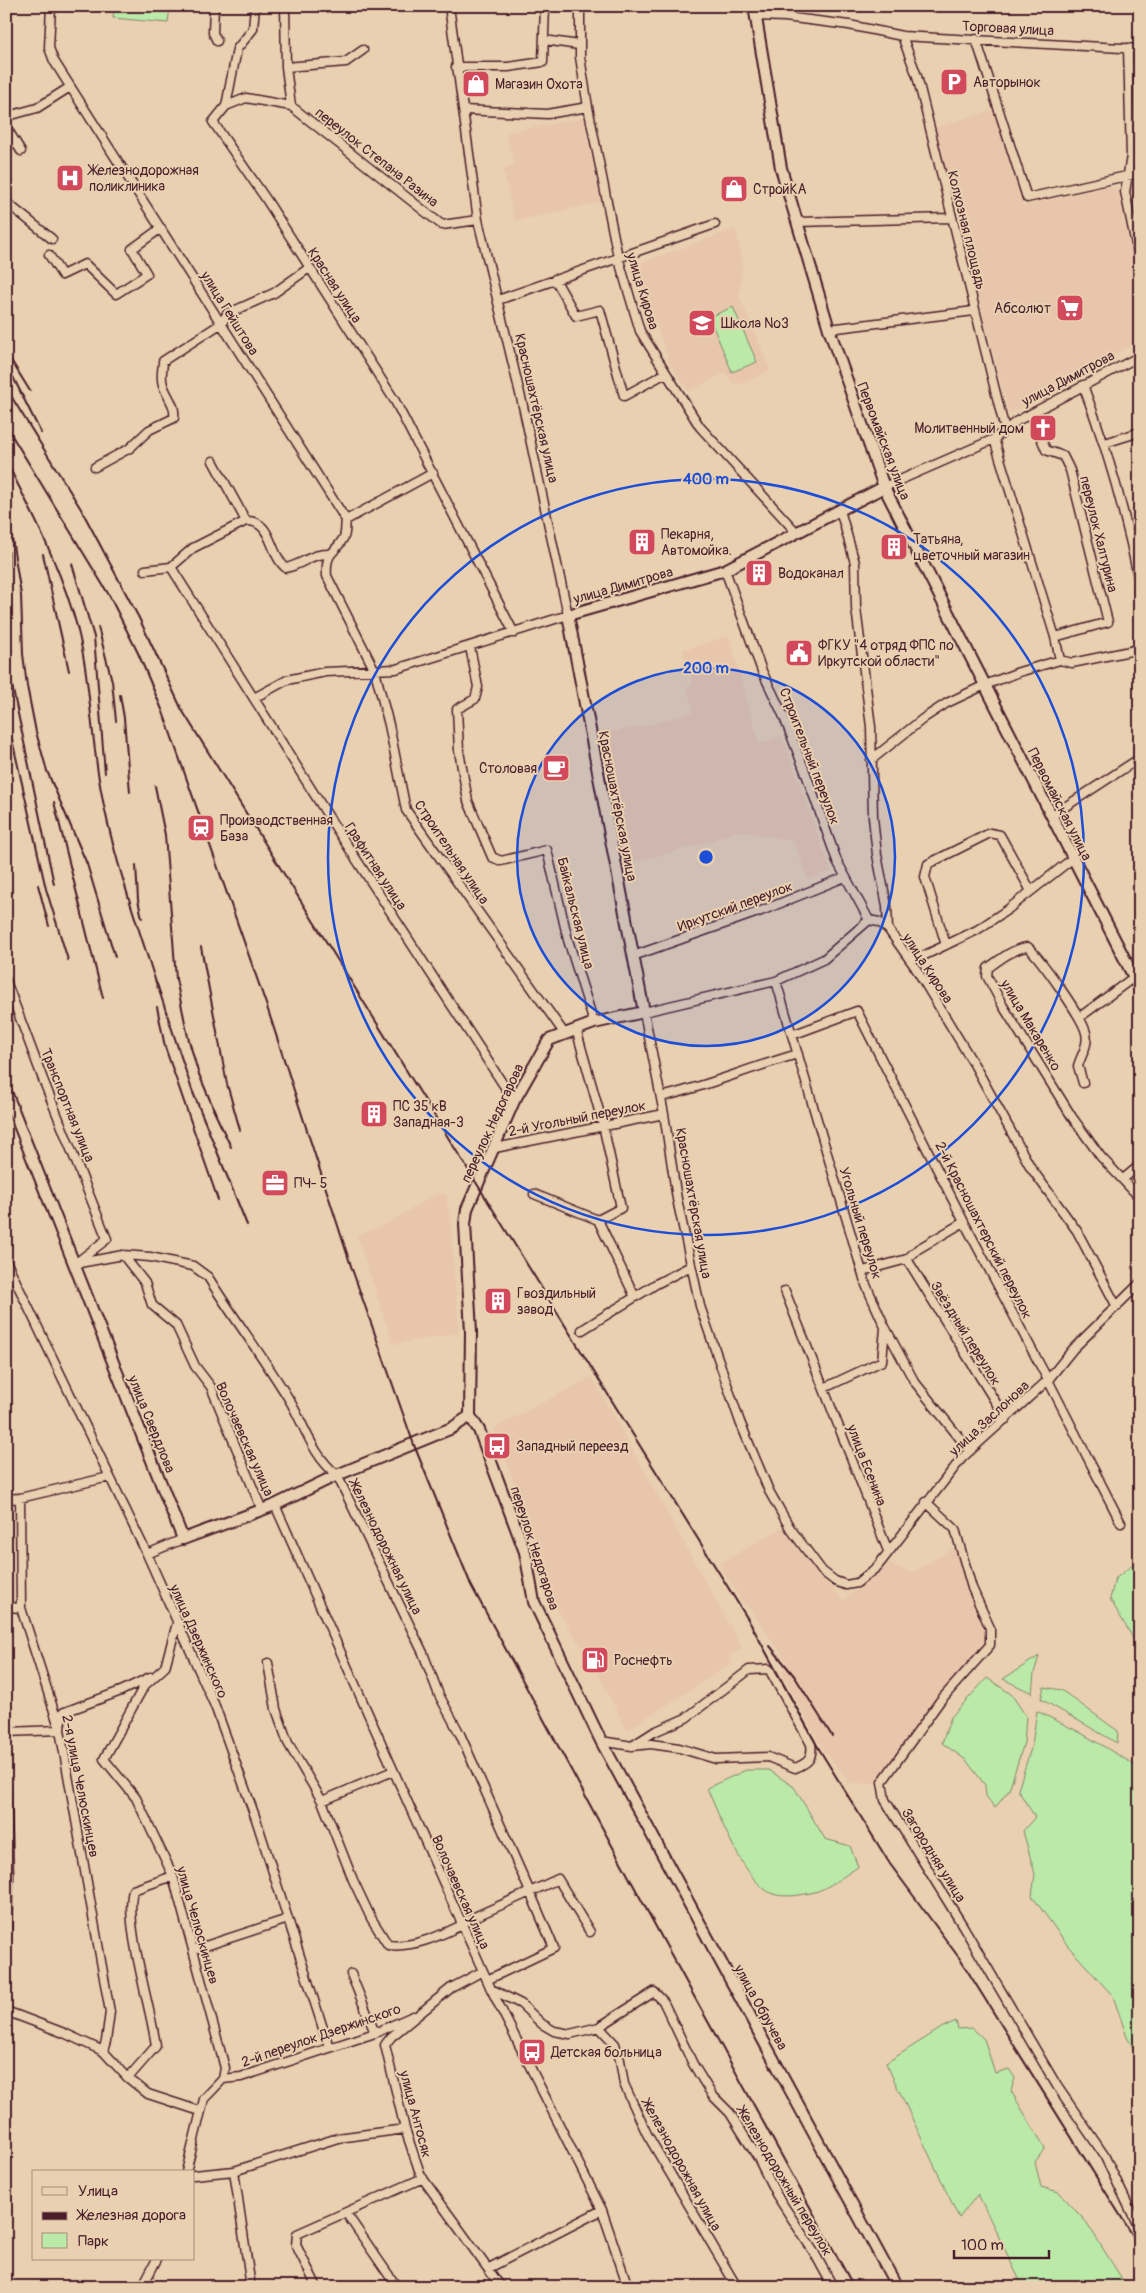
<svg xmlns="http://www.w3.org/2000/svg" width="1146" height="2293" font-family="Pangolin,sans-serif">
<style>
.built{fill:#e8c6ab}
.green{fill:#bae9a8;stroke:#82846a}
.lines{fill:none;stroke-linecap:round;stroke-linejoin:round}
.street-casing{stroke:#4a1f2b;stroke-width:11}
.secondary-casing{stroke:#4a1f2b;stroke-width:14}
.street{stroke:#e8d0b0;stroke-width:8}
.secondary{stroke:#e8d0b0;stroke-width:10}
.rail{stroke:#4a1f2b;stroke-width:2}
.ring{fill:none;stroke:#1d4ed8;stroke-width:2.5}
.labels{text-anchor:middle;stroke-width:4;stroke-linejoin:round;paint-order:stroke}
.street-label{font-size:14px;fill:#4a1f2b;stroke:#e8d0b0}
.poi-label{font-size:14px;fill:#4a1f2b;stroke:#e8d0b0;text-anchor:start}
.centre{fill:#1d4ed8;stroke:#e8d0b0;stroke-width:2.5}
.ring-label{font-size:15px;text-anchor:middle;font-weight:bold;fill:#1d4ed8;stroke:#e8d0b0;stroke-width:4;stroke-linejoin:round;paint-order:stroke}
</style>
<rect width="100%" height="100%" fill="#e8d0b0"/>
<filter id="ink" filterUnits="userSpaceOnUse"><feTurbulence type="fractalNoise" baseFrequency=".02" numOctaves="2"/><feDisplacementMap in="SourceGraphic" scale="10" xChannelSelector="R" yChannelSelector="G"/><feConvolveMatrix kernelMatrix="1 2 1 2 8 2 1 2 1" color-interpolation-filters="sRGB"/></filter>
<g filter="url(#ink)">
<path class="built" d="M994,110L1023,206L1110,186L1118,190L1140,292V340L1009,414L934,128Z
M584,117L601,202L515,221L503,169L515,166L506,133Z
M735,229L743,262L739,296L770,370L741,384L733,383L725,373L689,391L671,366L634,265Z
M729,636L759,744L782,736L831,871L808,879L794,841L737,831L702,844L622,865L601,734L645,726L693,712L687,687L693,684L683,650Z
M438,1193L446,1195L450,1217L459,1333L393,1344L357,1235L383,1226Z
M592,1377L742,1648L729,1655L732,1663L627,1730L594,1666L536,1577L540,1556L495,1428Z
M783,1527L843,1601L888,1563L912,1573L955,1548L984,1628V1640L979,1652L939,1697L875,1783L863,1784L849,1782L822,1748L781,1672L788,1663L747,1605H744L719,1564Z"/>
<path class="green" d="M114,6H170L168,23L113,18Z
M733,307L757,362L732,372L709,317Z
M1140,1559V1650L1110,1599L1115,1579Z
M1039,1656L1034,1673L1032,1693L1003,1679Z
M987,1678L1011,1694L1026,1716L1024,1743L1009,1790L995,1808L986,1796L985,1785L966,1760L942,1743L951,1717Z
M1044,1687L1061,1690L1118,1731L1117,1743L1041,1699Z
M1037,1711L1081,1733L1140,1768V2060L1127,2037L1113,1996L1068,1946L1032,1896L1035,1874L1023,1831L1035,1817L1018,1790L1032,1745Z
M746,1770H769L794,1787L825,1839L850,1846L858,1867C845,1875 829,1888 815,1892C802,1895 785,1898 773,1894C745,1884 719,1815 707,1788Z
M956,2021L958,2029L972,2028L984,2039L995,2073L1009,2069L1015,2078L1011,2091L1045,2148L1035,2162L1041,2187L1059,2192L1087,2223L1127,2287H1023L978,2194L959,2218L886,2063L943,2027Z"/>
<g class="lines">
<defs>
<path id="street" d="M51,6L49,48L54,61L346,520C345,525 346,532 344,537C335,555 325,550 327,576L375,671L389,725L406,810L564,1033
M214,6L213,33L217,41
M285,6L286,67L291,106L246,98L226,106L213,122L266,199L395,401L514,633
M580,6V57L588,107L618,257L640,331L700,427L797,533
M756,16L785,17L849,25L902,36L1140,49
M902,36L917,76L1005,430
M976,39L1027,198L1140,173
M544,40L579,45
M1128,48L1131,156L1125,192L1140,264
M286,67L346,62L363,50
M456,67H508L543,62L545,6
M226,106L237,49L253,29L255,6
M291,106L442,225L478,220
M463,110L547,114L588,107
M6,120L8,116L37,108L70,87
M6,127L21,151
M6,202L52,239
M797,222L950,218
M49,255L62,275L85,264L116,294L147,274L132,249L161,228
M555,279L576,316L600,310L624,396L666,373
M498,300L715,224
M829,329L974,311
M1083,385C1108,451 1127,518 1140,587
M1031,414L1046,450L1063,456L1070,470L1108,622L1055,637
M994,439L1055,637L1060,660
M1105,443L1140,432
M213,461L246,521C273,520 269,555 286,568C304,564 311,553 330,554
M95,467L130,448L149,430L174,418C176,405 167,397 163,385C160,376 163,369 163,361L222,323L227,314L274,293L309,268
M884,487L994,439L1017,421L1140,356
M840,510L855,563L856,608L871,727L873,817L877,855L887,906L888,929L915,967L975,1066L1031,1168L1077,1231L1117,1307
M346,520L433,473
M171,567L330,819L514,1101
M145,570L171,567L193,548L246,521
M725,570L762,671L784,717L806,774L837,861L869,920
M470,647L478,687L475,699L457,709L459,751L468,801L492,857L501,861L547,850L568,940L594,1023
M254,698L287,680L325,672L396,669L568,615L523,406L478,220L449,6
M871,760L924,718L947,703L985,685L1019,672L1060,660L1072,663L1140,649
M1051,816L1140,758
M869,920L824,959L776,981L644,1012L664,1114L677,1199L700,1306L740,1422L769,1491L790,1528L822,1571L835,1581L846,1585L857,1583L877,1567L962,1458L1048,1380L1073,1349L1140,1283
M869,920L879,922L888,929
M946,945L925,877L928,864L990,833L1000,835L1031,891
M905,953L912,957H921L977,930L1007,910L1072,859
M633,956L761,911L845,877
M6,981L44,1082L107,1239L76,1263
M776,981L866,1285L885,1327L914,1381L970,1451
M1080,1017L1134,977
M576,1029L603,1125L621,1208L598,1220
M792,1035L857,1011L964,1222L1048,1380L1121,1523
M1083,1083L1078,1066C1081,1055 1089,1045 1086,1033C1083,1018 1040,958 1028,947C1014,948 999,960 988,968L987,976L1003,1006L1072,1117L1101,1157L1140,1198
M661,1097C708,1086 751,1067 798,1054
M495,1148L664,1114
M1123,1179L1140,1165
M534,1194L598,1220L635,1297
M123,1255L145,1283L152,1305L176,1325L195,1366L211,1387L262,1510
M907,1259L1006,1419
M6,1261L147,1554L215,1706L256,1819L329,2047
M74,1264L123,1255L150,1257L193,1266L208,1277C234,1319 265,1359 290,1401C305,1427 313,1456 337,1475L423,1653L439,1695L460,1734L530,1892L558,1879L590,1932
M863,1271L907,1259L918,1249L964,1222
M785,1291L888,1551
M582,1330L656,1284L691,1266
M824,1388L882,1361L885,1328
M20,1498L21,1608L60,1730L110,2012L106,2041L103,2051
M6,1499L20,1498L109,1477
M926,1502L955,1529L972,1588L990,1628V1645L940,1701L882,1782L885,1800L963,1926L1057,2086L1104,2155L1140,2230
M275,1505L491,1989L602,2210L628,2287
M147,1554L183,1539
M6,1607L21,1608
M177,1623L165,1667L144,1686L104,1759L136,1798L173,1876L225,2068L223,2079L204,2099L186,2172
M268,1663L276,1709L288,1743L322,1801L353,1880L371,1918L388,1945C414,1948 439,1936 462,1925
M6,1732L60,1730L62,1713L121,1691L150,1677
M601,1741L632,1746L651,1744L679,1748L716,1759L768,1757L795,1768C808,1763 813,1759 811,1744L769,1669L749,1670L686,1718L654,1732L632,1746
M6,1786L9,1876L6,1948
M322,1801L393,1771
M461,1923L530,1892L554,1948L487,1980
M193,1950L288,1919
M483,1971L451,1988L391,2037L385,2045L405,2129L421,2176L501,2287
M351,1974L375,2033
M491,1989L521,2004L542,2024L554,2031L570,2034L599,2027L654,1992L663,2001L693,2064L712,2095L730,2113L758,2158L776,2194L815,2254L833,2287
M6,2011L64,2033L103,2051L128,2078L148,2094L200,2111
M599,2027L615,2044L620,2060L624,2084L647,2134L737,2287
M128,2078L156,2046C151,2007 124,1925 133,1890L173,1876
M223,2079L241,2077L375,2033L413,2016
M234,2171L251,2287
M194,2175L234,2171L338,2138L405,2129
M346,2213L397,2287
M489,2268L602,2210
M142,2287L157,2259
M317,2287L296,2245L297,2234L423,2178"/>
<path id="secondary" d="M754,6L781,168L829,329L884,487L1140,989
M884,487L725,570L568,615L644,1012L594,1023L549,1040L514,1101L467,1209L465,1224L471,1332L470,1416L479,1430L525,1552L534,1602L601,1741L897,2287
M6,1092L183,1539L275,1505L337,1475L452,1428L470,1416"/>
</defs>
<use href="#street" class="street-casing"/>
<use href="#secondary" class="secondary-casing"/>
<use href="#street" class="street"/>
<use href="#secondary" class="secondary"/>
<path class="rail" d="M6,352L30,391
M6,363L41,433
M6,388L81,509L139,618L182,710L749,1621L819,1749L890,1864L960,1959L1140,2247
M6,426L109,595L138,653L163,712L266,1004L352,1269L414,1445L471,1585L662,1938L854,2287
M6,461C31,510 57,561 73,613C90,666 90,730 100,785C112,855 137,922 158,989
M6,501L21,595L23,654L27,686L36,732L47,771L87,864L115,957
M43,554L69,671
M72,564L94,637L105,773
M6,606L9,586V552
M98,627L112,681L116,721
M6,657L54,884
M120,695L124,718L130,792
M6,713L46,889L68,960
M155,786L165,835L176,979L188,1037L198,1072L216,1114
M54,802L103,998
M136,865L138,900L142,918
M38,885L49,926
M201,947L227,1084L240,1130
M157,984L192,1090L247,1225
M157,1007L165,1047L218,1200
M213,1109L231,1147
M770,1646L795,1677L832,1736"/>
</g>
</g>
<circle cx="706" cy="857" r="189" fill="#1d4ed8" fill-opacity=".12"/>
<g class="ring">
<circle cx="706" cy="857" r="189"/>
<circle cx="706" cy="857" r="378"/>
</g>
<defs>
<symbol id="parking-square" viewBox="-11 -11 22 22"><rect x="-9" y="-9" width="18" height="18" rx="4" fill="#d1495b" stroke="#e8d0b0"/><path d="M-3.5-5.5H1a3.5 3.5 0 0 1 0 7H-1V5.5H-3.5ZM-1-3.4V-.6H.8a1.4 1.4 0 0 0 0-2.8Z" fill="#fff"/></symbol>
<symbol id="shop-square" viewBox="-11 -11 22 22"><rect x="-9" y="-9" width="18" height="18" rx="4" fill="#d1495b" stroke="#e8d0b0"/><path d="M-5-2.5h2.3a2.7 3.5 0 0 1 5.4 0H5L5.5 6h-11ZM-1.5-2.5h3a1.5 2.3 0 0 0-3 0Z" fill="#fff"/></symbol>
<symbol id="hospital-square" viewBox="-11 -11 22 22"><rect x="-9" y="-9" width="18" height="18" rx="4" fill="#d1495b" stroke="#e8d0b0"/><path d="M-5-5h3v3.5h4V-5h3V5h-3V1.5h-4V5h-3Z" fill="#fff"/></symbol>
<symbol id="supermarket-square" viewBox="-11 -11 22 22"><rect x="-9" y="-9" width="18" height="18" rx="4" fill="#d1495b" stroke="#e8d0b0"/><path d="M-6-5.5h2.5l.6 2H6L4.5 2H-2.5L-4.4-4H-6ZM-1.5 3.2a1.3 1.3 0 1 0 .1 0ZM3 3.2a1.3 1.3 0 1 0 .1 0Z" fill="#fff"/></symbol>
<symbol id="school-square" viewBox="-11 -11 22 22"><rect x="-9" y="-9" width="18" height="18" rx="4" fill="#d1495b" stroke="#e8d0b0"/><path d="M0-5L7-2L0 1L-7-2ZM-4 1L0 2.5L4 1V4Q0 6-4 4Z" fill="#fff"/></symbol>
<symbol id="church-square" viewBox="-11 -11 22 22"><rect x="-9" y="-9" width="18" height="18" rx="4" fill="#d1495b" stroke="#e8d0b0"/><path d="M-1.2-6h2.4v3.5h3.3v2.4h-3.3V6h-2.4V-.1h-3.3v-2.4h3.3Z" fill="#fff"/></symbol>
<symbol id="building-square" viewBox="-11 -11 22 22"><rect x="-9" y="-9" width="18" height="18" rx="4" fill="#d1495b" stroke="#e8d0b0"/><path d="M-4-6H4V6H1V3H-1V6H-4ZM-2.5-4.3h1.7v1.8h-1.7ZM.8-4.3h1.7v1.8H.8ZM-2.5-1h1.7V.8h-1.7ZM.8-1h1.7V.8H.8Z" fill="#fff"/></symbol>
<symbol id="civic-square" viewBox="-11 -11 22 22"><rect x="-9" y="-9" width="18" height="18" rx="4" fill="#d1495b" stroke="#e8d0b0"/><path d="M-.6-6.5H3V-4.5H.6V-3L4-1V1h2V6H-6V1h2V-1L-.6-3ZM-1.2 2.5V6h2.4V2.5Z" fill="#fff"/></symbol>
<symbol id="cafe-square" viewBox="-11 -11 22 22"><rect x="-9" y="-9" width="18" height="18" rx="4" fill="#d1495b" stroke="#e8d0b0"/><path d="M-5.5-4.5H6V0H3Q3 3.5 0 3.5H-2.5Q-5.5 3.5-5.5 0ZM3-3.2v2h1.7v-2ZM-6 4.5H4V6H-6Z" fill="#fff"/></symbol>
<symbol id="station-square" viewBox="-11 -11 22 22"><rect x="-9" y="-9" width="18" height="18" rx="4" fill="#d1495b" stroke="#e8d0b0"/><path d="M-3-6H3Q5-6 5-4V2Q5 4 3 4L4.5 6H3L1.5 4h-3L-3 6H-4.5L-3 4Q-5 4-5 2V-4Q-5-6-3-6ZM-3.5-4v3h7v-3ZM-3.5 1v1.5H-2V1ZM2 1v1.5H3.5V1Z" fill="#fff"/></symbol>
<symbol id="office-square" viewBox="-11 -11 22 22"><rect x="-9" y="-9" width="18" height="18" rx="4" fill="#d1495b" stroke="#e8d0b0"/><path d="M-6-3h4V-5.5h4V-3h4V5H-6ZM-1-4.5V-3h2v-1.5ZM-6 0V1H6V0Z" fill="#fff"/></symbol>
<symbol id="bus-square" viewBox="-11 -11 22 22"><rect x="-9" y="-9" width="18" height="18" rx="4" fill="#d1495b" stroke="#e8d0b0"/><path d="M-5-6H5V4H4V6H2V4H-2V6H-4V4H-5ZM-3.5-4V0h7V-4ZM-3.5 1.2v1.5H-2V1.2ZM2 1.2v1.5H3.5V1.2Z" fill="#fff"/></symbol>
<symbol id="fuel-square" viewBox="-11 -11 22 22"><rect x="-9" y="-9" width="18" height="18" rx="4" fill="#d1495b" stroke="#e8d0b0"/><path d="M-5.5-6h7V0h2V4h1.3V-2.5L3-4.5l.8-.8L6-3V5H2.5V1h-1V6h-7ZM-4.2-4.7v3.2H.2V-4.7Z" fill="#fff"/></symbol>
</defs>
<g fill-rule="evenodd">
<use href="#parking-square" x="938" y="66" width="32" height="32"/>
<use href="#shop-square" x="460" y="68" width="32" height="32"/>
<use href="#hospital-square" x="54" y="162" width="32" height="32"/>
<use href="#shop-square" x="718" y="173" width="32" height="32"/>
<use href="#supermarket-square" x="1054" y="292" width="32" height="32"/>
<use href="#school-square" x="686" y="307" width="32" height="32"/>
<use href="#church-square" x="1027" y="412" width="32" height="32"/>
<use href="#building-square" x="626" y="526" width="32" height="32"/>
<use href="#building-square" x="878" y="531" width="32" height="32"/>
<use href="#building-square" x="743" y="557" width="32" height="32"/>
<use href="#civic-square" x="783" y="637" width="32" height="32"/>
<use href="#cafe-square" x="540" y="752" width="32" height="32"/>
<use href="#station-square" x="185" y="812" width="32" height="32"/>
<use href="#building-square" x="358" y="1098" width="32" height="32"/>
<use href="#office-square" x="259" y="1167" width="32" height="32"/>
<use href="#building-square" x="482" y="1285" width="32" height="32"/>
<use href="#bus-square" x="481" y="1430" width="32" height="32"/>
<use href="#fuel-square" x="579" y="1644" width="32" height="32"/>
<use href="#bus-square" x="516" y="2036" width="32" height="32"/>
</g>
<g class="labels">
<g class="street-label">
<text transform="translate(1008 28) rotate(3)" y="5">Торговая улица</text>
<text transform="translate(377 157) rotate(38)" y="5">переулок Степана Разина</text>
<text transform="translate(967 230) rotate(76)" y="5">Колхозная площадь</text>
<text transform="translate(335 285) rotate(57)" y="5">Красная улица</text>
<text transform="translate(643 291) rotate(73)" y="5">улица Кирова</text>
<text transform="translate(230 313) rotate(58)" y="5">улица Гейштова</text>
<text transform="translate(1068 378) rotate(-28)" y="5">улица Димитрова</text>
<text transform="translate(537 408) rotate(77)" y="5">Красношахтёрская улица</text>
<text transform="translate(884 441) rotate(69)" y="5">Первомайская улица</text>
<text transform="translate(1099 534) rotate(76)" y="5">переулок Халтурина</text>
<text transform="translate(623 585) rotate(-16)" y="5">улица Димитрова</text>
<text transform="translate(810 756) rotate(69)" y="5">Строительный переулок</text>
<text transform="translate(1060 804) rotate(63)" y="5">Первомайская улица</text>
<text transform="translate(618 806) rotate(79)" y="5">Красношахтёрская улица</text>
<text transform="translate(452 852) rotate(56)" y="5">Строительная улица</text>
<text transform="translate(376 866) rotate(57)" y="5">Графитная улица</text>
<text transform="translate(735 906) rotate(-20)" y="5">Иркутский переулок</text>
<text transform="translate(576 913) rotate(76)" y="5">Байкальская улица</text>
<text transform="translate(928 968) rotate(57)" y="5">улица Кирова</text>
<text transform="translate(1031 1025) rotate(59)" y="5">улица Макаренко</text>
<text transform="translate(68 1105) rotate(68)" y="5">Транспортная улица</text>
<text transform="translate(577 1118) rotate(-11)" y="5">2-й Угольный переулок</text>
<text transform="translate(492 1123) rotate(-65)" y="5">переулок Недогарова</text>
<text transform="translate(694 1203) rotate(80)" y="5">Красношахтёрская улица</text>
<text transform="translate(861 1223) rotate(73)" y="5">Угольный переулок</text>
<text transform="translate(984 1230) rotate(63)" y="5">2-й Красношахтерский переулок</text>
<text transform="translate(966 1333) rotate(58)" y="5">Звёздный переулок</text>
<text transform="translate(989 1418) rotate(-43)" y="5">улица Заслонова</text>
<text transform="translate(152 1424) rotate(68)" y="5">улица Свердлова</text>
<text transform="translate(245 1439) rotate(66)" y="5">Волочаевская улица</text>
<text transform="translate(867 1465) rotate(69)" y="5">улица Есенина</text>
<text transform="translate(386 1547) rotate(64)" y="5">Железнодорожная улица</text>
<text transform="translate(535 1548) rotate(72)" y="5">переулок Недогарова</text>
<text transform="translate(199 1641) rotate(66)" y="5">улица Дзержинского</text>
<text transform="translate(81 1786) rotate(79)" y="5">2-я улица Челюскинцев</text>
<text transform="translate(934 1855) rotate(58)" y="5">Загородняя улица</text>
<text transform="translate(461 1892) rotate(66)" y="5">Волочаевская улица</text>
<text transform="translate(198 1925) rotate(74)" y="5">улица Челюскинцев</text>
<text transform="translate(761 2007) rotate(61)" y="5">улица Обручева</text>
<text transform="translate(321 2035) rotate(-19)" y="5">2-й переулок Дзержинского</text>
<text transform="translate(416 2114) rotate(75)" y="5">улица Антосяк</text>
<text transform="translate(682 2165) rotate(61)" y="5">Железнодорожная улица</text>
<text transform="translate(785 2181) rotate(59)" y="5">Железнодорожный переулок</text>
</g>
<g class="poi-label">
<text x="973" y="87">Авторынок</text>
<text x="495" y="89">Магазин Охота</text>
<text x="89" y="175">Железнодорожная<tspan x="89" dy="16">поликлиника</tspan></text>
<text x="753" y="194">СтройКА</text>
<text x="1051" y="313" text-anchor="end">Абсолют</text>
<text x="721" y="328">Школа №3</text>
<text x="1024" y="433" text-anchor="end">Молитвенный дом</text>
<text x="661" y="539">Пекарня,<tspan x="661" dy="16">Автомойка.</tspan></text>
<text x="913" y="544">Татьяна,<tspan x="913" dy="16">цветочный магазин</tspan></text>
<text x="778" y="578">Водоканал</text>
<text x="818" y="650">ФГКУ "4 отряд ФПС по<tspan x="818" dy="16">Иркутской области"</tspan></text>
<text x="537" y="773" text-anchor="end">Столовая</text>
<text x="220" y="825">Производственная<tspan x="220" dy="16">База</tspan></text>
<text x="393" y="1111">ПС 35 кВ<tspan x="393" dy="16">Западная-3</tspan></text>
<text x="294" y="1188">ПЧ- 5</text>
<text x="517" y="1298">Гвоздильный<tspan x="517" dy="16">завод</tspan></text>
<text x="516" y="1451">Западный переезд</text>
<text x="614" y="1665">Роснефть</text>
<text x="551" y="2057">Детская больница</text>
</g>
</g>
<circle cx="706" cy="857" r="8" class="centre"/>
<g class="ring-label">
<text x="706" y="484">400 m</text>
<text x="706" y="673">200 m</text>
</g>
<rect width="1146" height="2293" fill="none" stroke="#e8d0b0" stroke-width="25"/>
<rect x="12" y="12" width="1121" height="2268" fill="none" stroke="#4a1f2b" stroke-width="2" filter="url(#ink)"/>
<rect x="32" y="2170" width="162" height="90" fill="#e8d0b0" stroke="#a9897b"/>
<rect x="42" y="2187" width="25" height="8" fill="#e8d0b0" stroke="#a9897b"/>
<text x="78" y="2196" font-size="15" fill="#4a1f2b">Улица</text>
<rect x="42" y="2212" width="25" height="8" fill="#4a1f2b" stroke="#a9897b"/>
<text x="78" y="2220" font-size="15" fill="#4a1f2b">Железная дорога</text>
<rect x="42" y="2233" width="25" height="15" fill="#bae9a8" stroke="#a9897b"/>
<text x="78" y="2246" font-size="15" fill="#4a1f2b">Парк</text>
<path d="M954 2250v8h95v-8" fill="none" stroke="#4a1f2b" stroke-width="2.5"/>
<text x="961" y="2250" font-size="15" fill="#4a1f2b" stroke="#e8d0b0" stroke-width="4" paint-order="stroke">100 m</text>
</svg>
